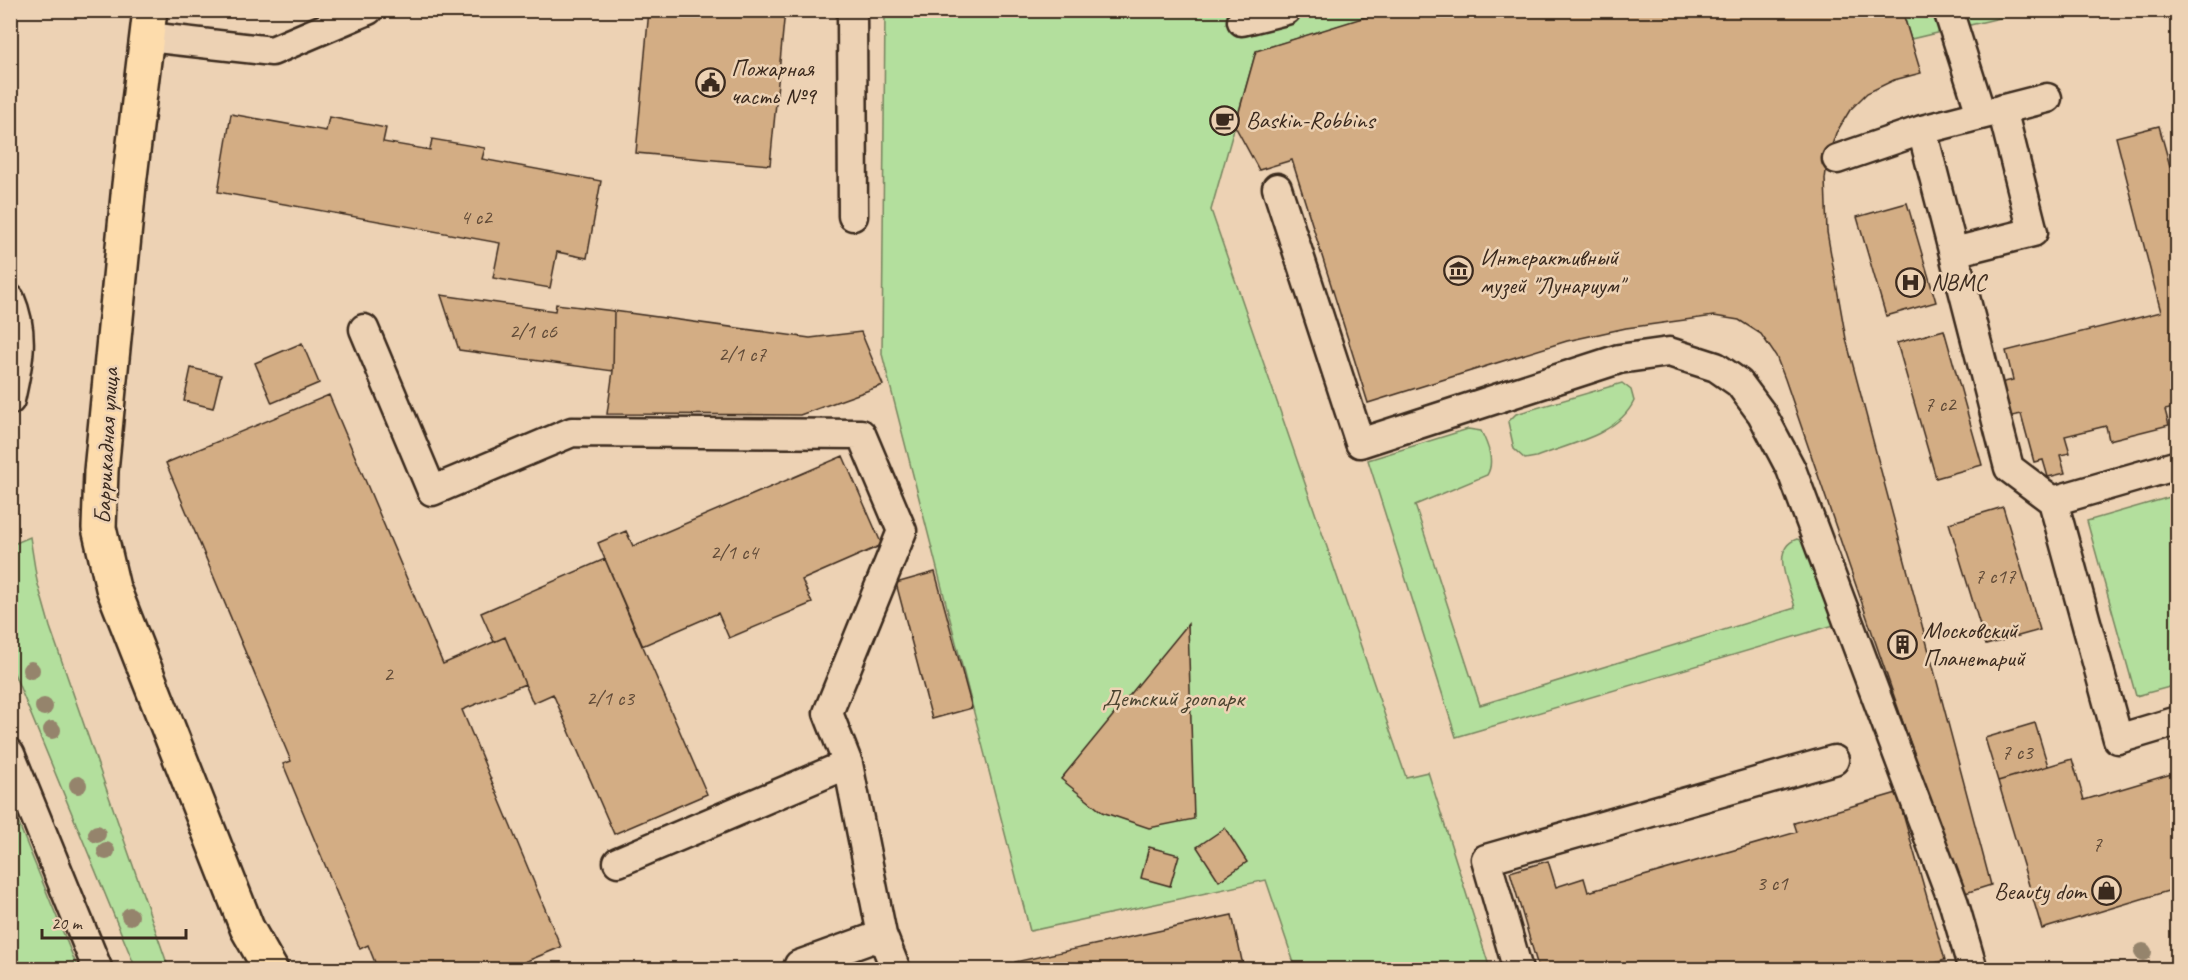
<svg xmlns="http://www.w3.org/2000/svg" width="2188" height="980" font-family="Caveat,sans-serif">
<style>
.green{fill:#b3df9d;stroke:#77845e;stroke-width:1.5}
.building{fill:#d3ad84;stroke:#3b2a1e;stroke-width:1.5}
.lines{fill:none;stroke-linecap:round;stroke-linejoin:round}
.service-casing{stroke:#3b2a1e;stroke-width:33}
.primary-casing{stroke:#3b2a1e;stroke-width:38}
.service{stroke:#edd2b4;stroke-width:28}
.primary{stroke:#fddcac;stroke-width:33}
.tree{fill:#95846c}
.labels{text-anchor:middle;stroke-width:5;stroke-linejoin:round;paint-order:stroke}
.number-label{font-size:21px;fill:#614b38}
.poi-label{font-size:24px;fill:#3b2a1e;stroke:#edd2b4;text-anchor:start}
.street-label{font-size:24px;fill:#3b2a1e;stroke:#edd2b4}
.park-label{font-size:24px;fill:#4d4531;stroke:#edd2b4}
</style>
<rect width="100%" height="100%" fill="#edd2b4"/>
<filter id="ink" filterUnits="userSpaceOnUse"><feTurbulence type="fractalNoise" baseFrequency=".0167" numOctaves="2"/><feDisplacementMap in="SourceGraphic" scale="12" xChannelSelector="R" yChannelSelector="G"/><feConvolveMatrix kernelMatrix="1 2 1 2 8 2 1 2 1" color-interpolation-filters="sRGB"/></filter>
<g filter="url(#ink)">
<path class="green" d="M1902,10L2029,11L1911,39Z
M885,11H1388L1256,51L1211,210L1406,777L1428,772L1490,969H1296L1266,880L1030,931L882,354Z
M1622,383L1631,390L1634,401C1618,435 1569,444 1536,457L1525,459L1514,449L1508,422L1516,414Z
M1468,429L1481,431C1488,445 1495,462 1487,475L1415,505L1480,705L1795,608C1791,588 1768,549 1797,539L1805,542L1834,625L1456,737L1368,460Z
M2177,495V685L2136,696L2087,521Z
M30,537L37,581L50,627L169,969H136L11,666V545Z
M10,805H11L78,969H11Z"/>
<path class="building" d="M649,10H785L770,165L636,153Z
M1388,10H1902L1921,73L1894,80L1867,93L1850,110L1836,133L1828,157L1825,179L1827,232L1846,339L1991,885L1962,894L1785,379L1776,356L1761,334L1739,320L1714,316L1626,328L1567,341L1368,403L1292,160L1259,170L1235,126L1256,51Z
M231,114L326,131L329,117L386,128L383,142L430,150L432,139L485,148L482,159L601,181L587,258L557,252L550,288L493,278L500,243L218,192Z
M2159,126L2170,166L2178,164V407L2165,410L2169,425L2109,440L2106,426L2065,436L2070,453L2060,455L2065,473L2048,477L2043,460L2034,462L2021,414L2008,417L2000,383L2013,380L2006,351L2161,312L2116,137Z
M1907,203L1936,302L1886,316L1857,217Z
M441,295L555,311L556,304L614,311L613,371L459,350Z
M614,311L810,338L861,332L883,385L800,415L607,414L613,371Z
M1944,330L1982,465L1936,478L1897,343Z
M302,343L319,383L272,403L255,363Z
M191,368L221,375L213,408L184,401Z
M329,395L443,664L505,637L525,684L462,710L561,947L515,966L517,970H378L368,945L360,949L283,764L291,761L166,463Z
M843,456L882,545L802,580L812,603L729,638L718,613L642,646L598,543L626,531L633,546Z
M2003,507L2040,630L1986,645L1949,523Z
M605,559L707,794L614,834L553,694L533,703L505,637L494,642L481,613Z
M935,572L972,708L932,719L896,583Z
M1188,624L1194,819L1149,828L1102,812L1061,779Z
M2035,723L2048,766L1998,781L1985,738Z
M2072,759L2084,800L2178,772V888L2042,929L1998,781Z
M1897,793L1945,960L1913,970H1539L1510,872L1548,861L1556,887L1584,878L1588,892L1797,832L1794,823Z
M1225,828L1247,862L1219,881L1197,847Z
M1149,847L1179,855L1170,886L1141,878Z
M1232,915L1244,970H1017L1015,962Z"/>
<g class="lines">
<defs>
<path id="service" d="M852,10L853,216
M1948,10L1981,114
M1242,21L1286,10
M148,37L272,51L368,10
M1922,130L2009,468L2053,501
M1837,159L1922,130L2047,98
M1277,188L1360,443L1619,359L1669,352L1716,367L1739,383L1762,414L1791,469L1954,904L1973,970
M1954,252L2033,232L2002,109
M10,299C25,334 18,364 10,400
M364,329L432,491L572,432L861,434L902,531L828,713L848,764
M2178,465L2053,501L2118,739L2178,721
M10,754L98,970
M618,862L848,764L882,935L896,970
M797,970L799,965L882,935
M1518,970L1486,859L1834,760"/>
<path id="primary" d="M150,10L129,185L101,471L99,528L113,588L247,928L271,970"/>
</defs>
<use href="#service" class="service-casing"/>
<use href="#primary" class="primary-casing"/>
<use href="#service" class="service"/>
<use href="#primary" class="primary"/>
</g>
<g class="tree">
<circle cx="31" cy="670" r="9"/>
<circle cx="44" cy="707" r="9"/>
<circle cx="52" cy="730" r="9"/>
<circle cx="78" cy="785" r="9"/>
<circle cx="97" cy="834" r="9"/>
<circle cx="106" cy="851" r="9"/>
<circle cx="130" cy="916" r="9"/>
<circle cx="2143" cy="952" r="9"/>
</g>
</g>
<defs>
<symbol id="civic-ring" viewBox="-11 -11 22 22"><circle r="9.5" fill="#edd2b4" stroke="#3b2a1e" stroke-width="1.5"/><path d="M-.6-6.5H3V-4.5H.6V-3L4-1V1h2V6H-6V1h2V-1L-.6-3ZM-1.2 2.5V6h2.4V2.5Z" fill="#3b2a1e"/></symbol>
<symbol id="cafe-ring" viewBox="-11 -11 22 22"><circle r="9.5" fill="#edd2b4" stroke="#3b2a1e" stroke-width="1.5"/><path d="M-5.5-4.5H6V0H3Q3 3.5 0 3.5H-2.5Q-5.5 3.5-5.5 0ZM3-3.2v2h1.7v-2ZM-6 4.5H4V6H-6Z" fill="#3b2a1e"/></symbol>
<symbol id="museum-ring" viewBox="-11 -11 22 22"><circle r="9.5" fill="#edd2b4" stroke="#3b2a1e" stroke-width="1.5"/><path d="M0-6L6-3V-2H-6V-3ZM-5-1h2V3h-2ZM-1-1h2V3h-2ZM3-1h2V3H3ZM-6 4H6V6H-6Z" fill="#3b2a1e"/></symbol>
<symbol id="hospital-ring" viewBox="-11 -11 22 22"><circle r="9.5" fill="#edd2b4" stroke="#3b2a1e" stroke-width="1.5"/><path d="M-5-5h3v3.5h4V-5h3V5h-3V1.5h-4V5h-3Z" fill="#3b2a1e"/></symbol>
<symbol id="building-ring" viewBox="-11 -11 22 22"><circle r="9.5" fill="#edd2b4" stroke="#3b2a1e" stroke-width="1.5"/><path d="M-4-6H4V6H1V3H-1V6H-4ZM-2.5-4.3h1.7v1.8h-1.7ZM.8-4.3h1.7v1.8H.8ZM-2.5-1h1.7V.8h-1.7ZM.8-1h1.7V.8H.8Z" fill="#3b2a1e"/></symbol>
<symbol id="shop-ring" viewBox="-11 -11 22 22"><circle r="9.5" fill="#edd2b4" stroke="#3b2a1e" stroke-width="1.5"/><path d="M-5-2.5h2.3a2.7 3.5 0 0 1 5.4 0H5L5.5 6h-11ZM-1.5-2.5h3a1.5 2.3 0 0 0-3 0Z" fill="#3b2a1e"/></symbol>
</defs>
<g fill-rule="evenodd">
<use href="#civic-ring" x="694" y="66" width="33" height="33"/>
<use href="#cafe-ring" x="1208" y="104" width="33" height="33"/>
<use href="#museum-ring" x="1442" y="254" width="33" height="33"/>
<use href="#hospital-ring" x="1894" y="266" width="33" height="33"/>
<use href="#building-ring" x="1886" y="628" width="33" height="33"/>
<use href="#shop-ring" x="2090" y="874" width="33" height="33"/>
</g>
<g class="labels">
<g class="number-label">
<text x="476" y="224">4 с2</text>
<text x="533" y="338">2/1 с6</text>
<text x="742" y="361">2/1 с7</text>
<text x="1940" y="411">7 с2</text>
<text x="734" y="559">2/1 с4</text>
<text x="1995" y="583">7 с17</text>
<text x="388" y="681">2</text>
<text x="610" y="705">2/1 с3</text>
<text x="2017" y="759">7 с3</text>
<text x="2097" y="851">7</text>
<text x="1772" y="890">3 с1</text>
</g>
<g class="poi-label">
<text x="731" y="76">Пожарная<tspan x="731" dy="28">часть №9</tspan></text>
<text x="1246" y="128">Baskin-Robbins</text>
<text x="1480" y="265">Интерактивный<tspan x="1480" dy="28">музей "Лунариум"</tspan></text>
<text x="1931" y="290">NBMC</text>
<text x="1923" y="638">Московский<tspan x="1923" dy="28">Планетарий</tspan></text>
<text x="2086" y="899" text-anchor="end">Beauty dom</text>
</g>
<g class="street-label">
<text transform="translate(106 446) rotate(-87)" y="8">Баррикадная улица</text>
</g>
<g class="park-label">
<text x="1173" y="706">Детский зоопарк</text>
</g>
</g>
<rect width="2188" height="980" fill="none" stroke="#edd2b4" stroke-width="36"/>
<rect x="18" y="18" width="2152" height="944" fill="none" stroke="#3b2a1e" stroke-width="2" filter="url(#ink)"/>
<path d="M42 929v9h144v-9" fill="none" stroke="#3b2a1e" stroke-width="3"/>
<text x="51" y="929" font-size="18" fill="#3b2a1e" stroke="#edd2b4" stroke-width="4.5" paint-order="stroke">20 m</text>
</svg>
